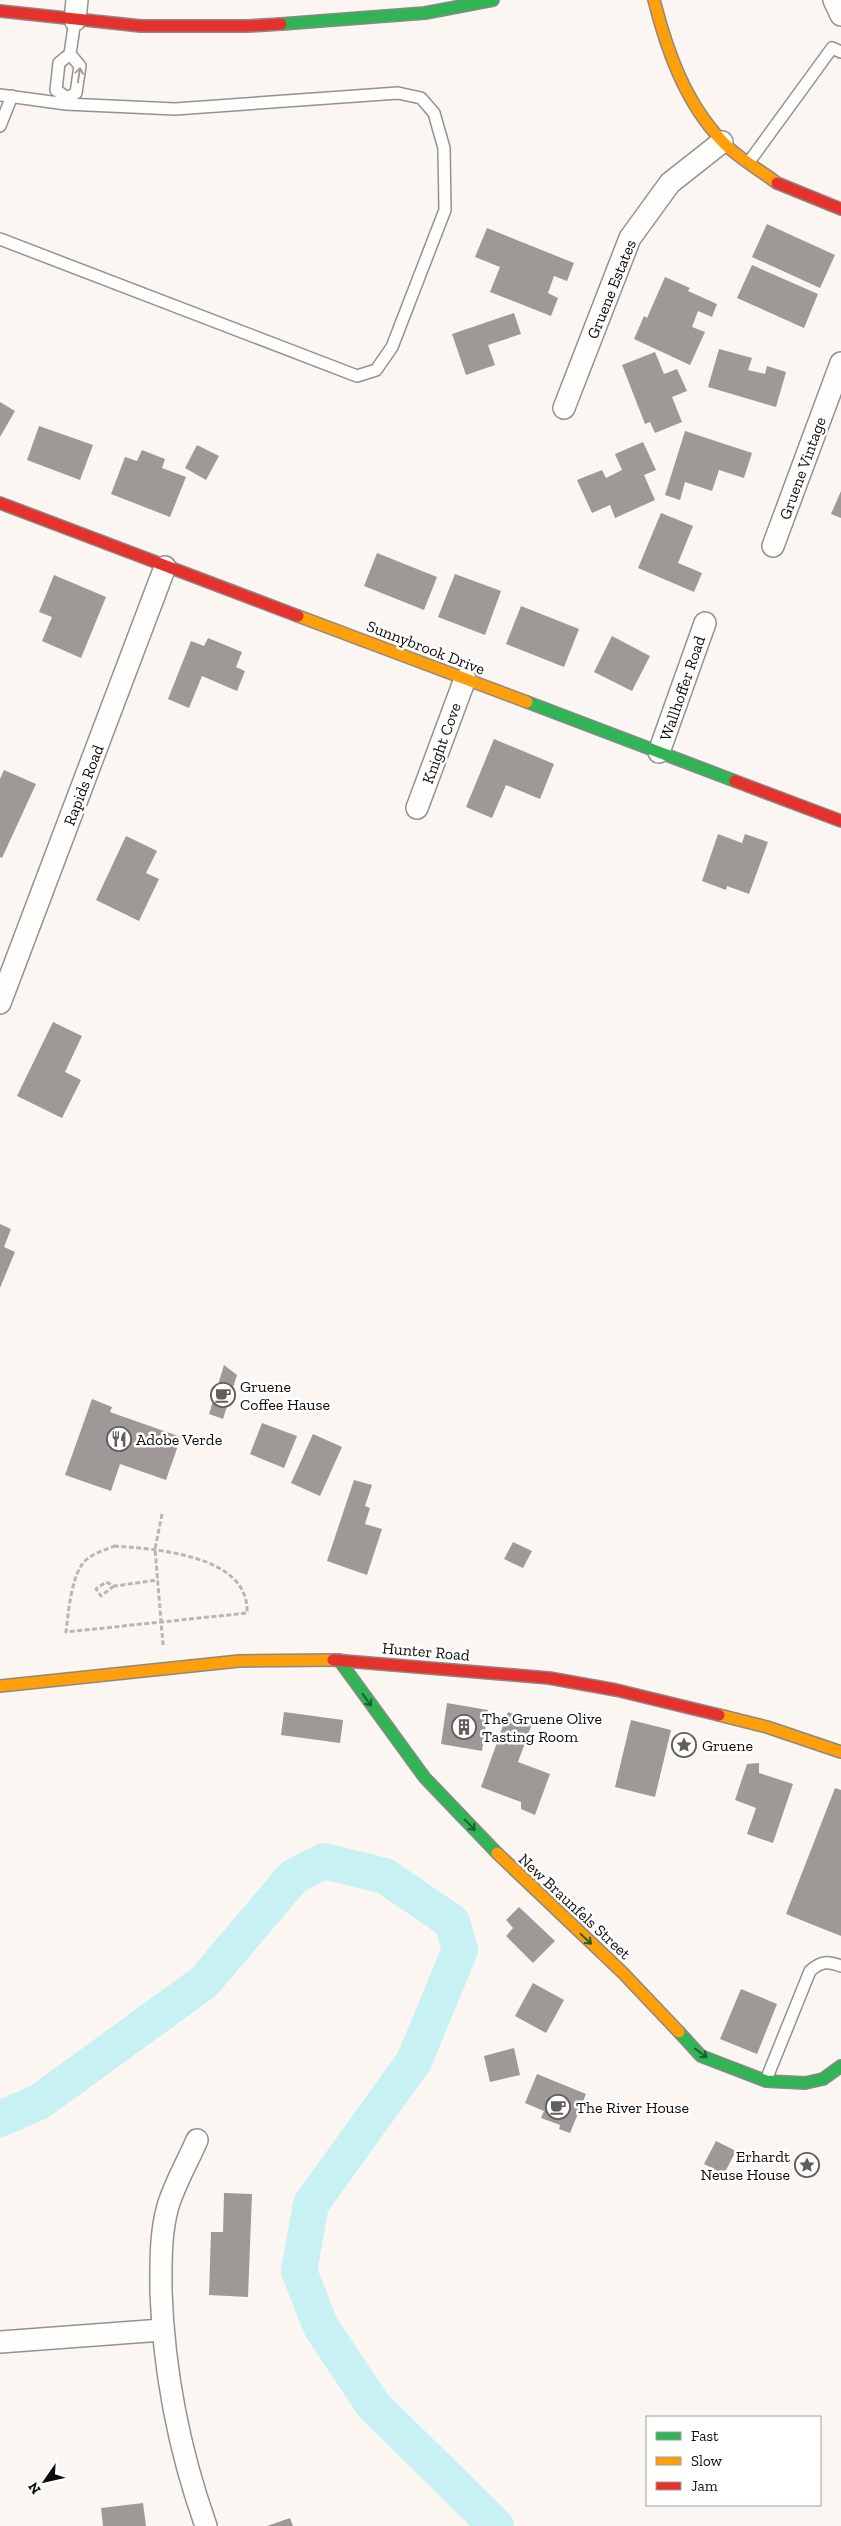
<svg xmlns="http://www.w3.org/2000/svg" width="841" height="2526" font-family="'Zilla Slab',serif">
<style>
.lines{fill:none;stroke-linecap:round;stroke-linejoin:round}
.river{stroke:#c8f1f4;stroke-width:36}
.building{fill:#9e9997}
.lane-casing{stroke:#949290;stroke-width:14}
.street-casing{stroke:#949290;stroke-width:24}
.fast-casing{stroke:#8b8986;stroke-width:14}
.slow-casing{stroke:#8b8986;stroke-width:14}
.jam-casing{stroke:#8b8986;stroke-width:14}
.path{stroke:#b8b7b6;stroke-width:3;stroke-dasharray:5 2.5;stroke-linecap:butt}
.lane{stroke:#fefefd;stroke-width:11}
.street{stroke:#fefefd;stroke-width:21}
.fast{stroke:#30b455;stroke-width:11}
.slow{stroke:#ff9f0a;stroke-width:11}
.jam{stroke:#e5322d;stroke-width:11}
.oneway{stroke:#9e9e9d}
.oneway2{stroke:#1e6031}
.labels{text-anchor:middle;stroke-width:5;stroke-linejoin:round;paint-order:stroke}
.street-label{font-size:16px;fill:#0d0d0d;stroke:#fff}
.poi-label{font-size:16px;fill:#0d0d0d;stroke:#fff;text-anchor:start}
</style>
<rect width="100%" height="100%" fill="#fbf6f1"/>
<g class="lines">
<path class="river" d="M0,2119L39,2102L204,1982L293,1877L324,1861L385,1876L452,1922L460,1950L414,2061L311,2204L299,2271L321,2327L373,2405L496,2526"/>
</g>
<path class="building" d="M767,224L835,255L820,288L752,257Z
M487,228L574,263L567,281L554,276L548,293L558,298L551,316L490,292L500,267L475,257Z
M752,265L818,294L804,328L737,298Z
M665,277L690,288L688,291L717,304L712,317L698,311L692,327L705,332L690,365L634,339L644,316L647,318Z
M514,313L521,334L488,345L495,365L466,375L452,334Z
M719,349L752,358L748,370L765,374L767,366L786,372L776,407L708,387Z
M655,352L664,374L677,369L687,391L672,397L682,422L655,433L650,422L645,424L622,365Z
M0,402L15,411L0,437Z
M39,426L93,445L80,480L27,460Z
M685,431L752,453L744,478L719,470L712,491L685,482L680,500L665,495Z
M643,442L656,470L644,475L655,500L615,518L610,505L592,513L577,480L602,470L606,478L622,470L615,454Z
M197,445L219,456L206,480L185,468Z
M142,450L165,459L162,468L186,477L170,517L111,494L125,457L137,461Z
M841,491V518L831,514Z
M661,513L693,526L678,563L702,573L694,592L638,568Z
M377,553L437,577L424,610L364,586Z
M455,574L501,591L485,635L438,617Z
M54,575L106,597L81,658L42,641L52,617L39,612Z
M521,606L579,629L564,667L506,644Z
M612,636L650,656L632,691L594,672Z
M208,638L242,652L236,667L245,671L237,691L202,676L189,708L168,699L191,641L204,646Z
M494,739L554,764L540,799L506,785L492,818L466,807Z
M4,770L36,784L2,858L0,857V779Z
M718,834L742,843L745,834L768,842L749,894L727,886L726,890L702,881Z
M126,836L157,851L146,873L159,879L139,921L96,900Z
M53,1022L82,1036L65,1072L81,1080L62,1118L17,1096Z
M0,1224L11,1229L4,1247L15,1252L0,1288Z
M224,1365L237,1375L223,1419L209,1414Z
M92,1399L112,1407L110,1412L181,1437L166,1480L120,1464L111,1491L65,1475Z
M262,1423L297,1436L284,1468L250,1454Z
M313,1434L342,1447L320,1496L291,1483Z
M354,1480L372,1485L365,1506L370,1508L365,1524L382,1529L367,1575L327,1561Z
M513,1542L532,1551L523,1568L504,1559Z
M447,1703L488,1710L482,1751L441,1744Z
M284,1712L343,1720L340,1743L281,1735Z
M508,1712L533,1721L518,1762L550,1774L535,1815L521,1809V1802L481,1787Z
M631,1720L671,1730L655,1797L615,1787Z
M759,1763V1773L793,1784L773,1843L747,1834L756,1808L735,1800L747,1764Z
M835,1788L841,1790V1936L786,1914Z
M519,1907L555,1941L533,1963L506,1936L513,1928L506,1920Z
M533,1983L564,2000L546,2033L515,2016Z
M741,1989L777,2004L757,2054L720,2039Z
M514,2048L520,2075L490,2082L484,2056Z
M537,2074L586,2094L570,2133L559,2129L560,2125L541,2118L544,2111L525,2103Z
M716,2141L736,2151L724,2174L704,2164Z
M224,2193L252,2194L248,2297L209,2295L211,2232H223Z
M143,2503L146,2526H103L101,2508Z
M290,2518L293,2526H267Z"/>
<g class="lines">
<defs>
<path id="lane" d="M70,54L80,66L76,93L67,98L56,90L59,63L70,54L75,20
M0,95L66,104L67,98
M0,126L12,96
M749,162L832,48L841,52
M0,239L357,376L376,370L392,347L445,210L444,148L434,113L421,98L398,93L175,109L66,104
M766,2080L810,1971C821,1961 828,1961 841,1966"/>
<path id="street" d="M834,0L841,15
M75,20L77,0
M564,408L630,238L670,183L722,142
M773,546L841,363
M659,752L705,623
M417,808L465,679
M0,1003L165,567
M197,2140C188,2161 175,2183 168,2206C160,2234 161,2264 161,2292C164,2373 179,2450 206,2526
M0,2342L162,2330"/>
<path id="fast" d="M281,24L425,13L493,0
M527,702L735,781
M339,1660L425,1778L497,1853
M679,2032L701,2056L766,2081L805,2083L823,2079L841,2066"/>
<path id="slow" d="M654,0C667,51 685,102 722,141C736,157 760,170 777,183
M298,616L527,702
M0,1686L239,1661L333,1660
M719,1715L767,1727L841,1752
M497,1853L623,1973L679,2032"/>
<path id="jam" d="M0,11L141,26H248L281,24
M777,183L841,209
M0,503L298,616
M735,781L841,821
M333,1660L549,1678L616,1690L719,1715"/>
</defs>
<use href="#lane" class="lane-casing"/>
<use href="#street" class="street-casing"/>
<use href="#fast" class="fast-casing"/>
<use href="#slow" class="slow-casing"/>
<use href="#jam" class="jam-casing"/>
<path class="path" d="M162,1514L155,1549L163,1645
M114,1546C156,1549 250,1555 247,1613L66,1632C68,1614 71,1582 81,1566C87,1555 103,1551 114,1546Z
M114,1586L101,1596L96,1589L106,1582L114,1586L158,1580"/>
<use href="#lane" class="lane"/>
<use href="#street" class="street"/>
<use href="#fast" class="fast"/>
<use href="#slow" class="slow"/>
<use href="#jam" class="jam"/>
</g>
<defs><path id="oneway-shaft" d="M-6 0H5M1.5-3L5.5 0L1.5 3" fill="none" stroke-width="1.6" stroke-linecap="round" stroke-linejoin="round" transform="scale(1.25)"/></defs>
<use class="oneway" href="#oneway-shaft" transform="translate(79 75) rotate(-82)"/>
<g class="oneway2">
<use href="#oneway-shaft" transform="translate(367 1700) rotate(55)"/>
<use href="#oneway-shaft" transform="translate(470 1825) rotate(46)"/>
<use href="#oneway-shaft" transform="translate(586 1939) rotate(43)"/>
<use href="#oneway-shaft" transform="translate(701 2053) rotate(37)"/>
</g>
<defs>
<symbol id="cafe-ring" viewBox="-11 -11 22 22"><circle r="9.5" fill="#fff" stroke="#605f5d" stroke-width="1.5"/><path d="M-5.5-4.5H6V0H3Q3 3.5 0 3.5H-2.5Q-5.5 3.5-5.5 0ZM3-3.2v2h1.7v-2ZM-6 4.5H4V6H-6Z" fill="#605f5d"/></symbol>
<symbol id="restaurant-ring" viewBox="-11 -11 22 22"><circle r="9.5" fill="#fff" stroke="#605f5d" stroke-width="1.5"/><path d="M-5-6h1v4h1v-4h1v4h1v-4h1v5L-1.5 .5V6h-2V.5L-5-1ZM5-6V6H3V1.5H1.5Q1.5-4 5-6Z" fill="#605f5d"/></symbol>
<symbol id="building-ring" viewBox="-11 -11 22 22"><circle r="9.5" fill="#fff" stroke="#605f5d" stroke-width="1.5"/><path d="M-4-6H4V6H1V3H-1V6H-4ZM-2.5-4.3h1.7v1.8h-1.7ZM.8-4.3h1.7v1.8H.8ZM-2.5-1h1.7V.8h-1.7ZM.8-1h1.7V.8H.8Z" fill="#605f5d"/></symbol>
<symbol id="sight-ring" viewBox="-11 -11 22 22"><circle r="9.5" fill="#fff" stroke="#605f5d" stroke-width="1.5"/><path d="M0-6L1.8-2.2L6-1.7L2.9 1.2L3.7 5.4L0 3.3L-3.7 5.4L-2.9 1.2L-6-1.7L-1.8-2.2Z" fill="#605f5d"/></symbol>
</defs>
<g fill-rule="evenodd">
<use href="#cafe-ring" x="209" y="1381" width="28" height="28"/>
<use href="#restaurant-ring" x="105" y="1425" width="28" height="28"/>
<use href="#building-ring" x="450" y="1713" width="28" height="28"/>
<use href="#sight-ring" x="670" y="1731" width="28" height="28"/>
<use href="#cafe-ring" x="544" y="2093" width="28" height="28"/>
<use href="#sight-ring" x="793" y="2151" width="28" height="28"/>
</g>
<g class="labels">
<g class="street-label">
<text transform="translate(611 289) rotate(-68)" y="6">Gruene Estates</text>
<text transform="translate(802 468) rotate(-70)" y="6">Gruene Vintage</text>
<text transform="translate(426 647) rotate(21)" y="6">Sunnybrook Drive</text>
<text transform="translate(682 688) rotate(-71)" y="6">Wallhoffer Road</text>
<text transform="translate(441 743) rotate(-70)" y="6">Knight Cove</text>
<text transform="translate(83 785) rotate(-69)" y="6">Rapids Road</text>
<text transform="translate(426 1651) rotate(5)" y="6">Hunter Road</text>
<text transform="translate(575 1906) rotate(43)" y="6">New Braunfels Street</text>
</g>
<g class="poi-label">
<text x="240" y="1392">Gruene<tspan x="240" dy="18">Coffee Hause</tspan></text>
<text x="136" y="1445">Adobe Verde</text>
<text x="482" y="1724">The Gruene Olive<tspan x="482" dy="18">Tasting Room</tspan></text>
<text x="702" y="1751">Gruene</text>
<text x="576" y="2113">The River House</text>
<text x="790" y="2162" text-anchor="end">Erhardt<tspan x="790" dy="18">Neuse House</tspan></text>
</g>
</g>
<rect x="646" y="2416" width="175" height="90" fill="#ffffff" stroke="#9e9e9e"/>
<rect x="656" y="2432" width="25" height="8" fill="#30b455" stroke="#9e9e9e"/>
<text x="691" y="2441" font-size="15" fill="#0d0d0d">Fast</text>
<rect x="656" y="2457" width="25" height="8" fill="#ff9f0a" stroke="#9e9e9e"/>
<text x="691" y="2466" font-size="15" fill="#0d0d0d">Slow</text>
<rect x="656" y="2482" width="25" height="8" fill="#e5322d" stroke="#9e9e9e"/>
<text x="691" y="2491" font-size="15" fill="#0d0d0d">Jam</text>
<g transform="translate(45 2481) rotate(236)" stroke="#ffffff" stroke-width="4" paint-order="stroke">
<path d="M0-4L9 19L0 12L-9 19Z" fill="#0d0d0d"/>
<text y="-8" font-size="14" font-weight="bold" text-anchor="middle" fill="#0d0d0d">N</text>
</g>
</svg>
